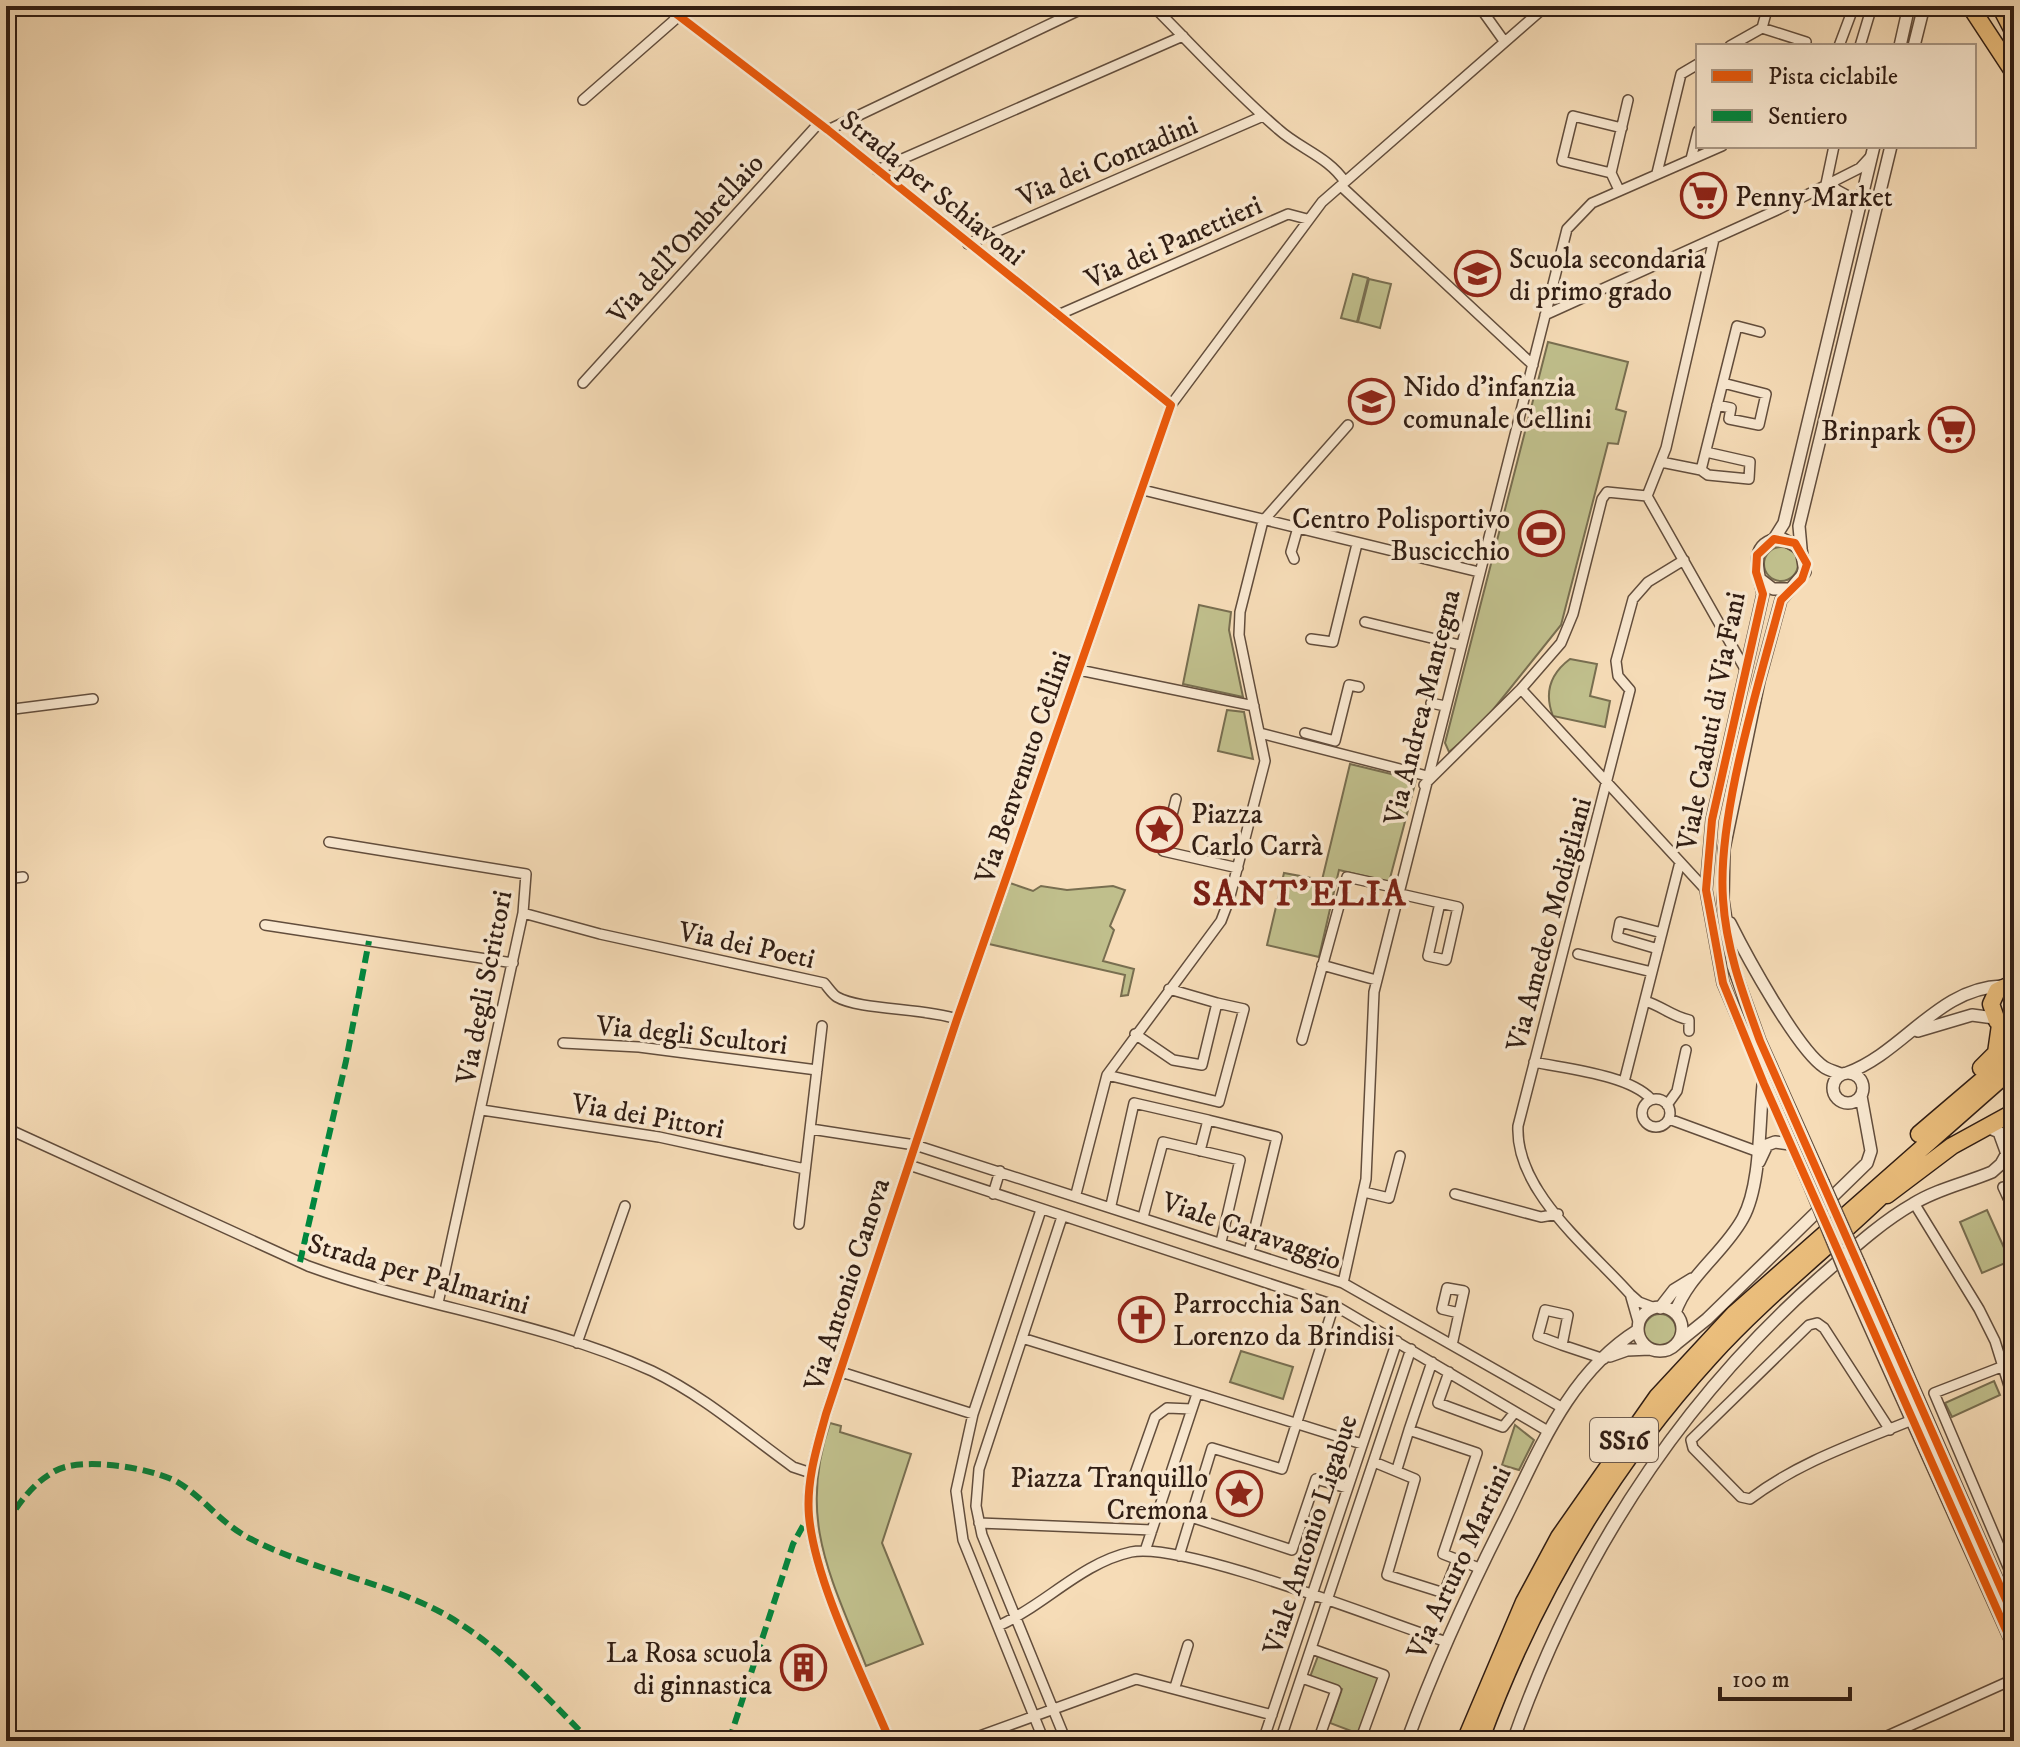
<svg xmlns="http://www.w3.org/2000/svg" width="2020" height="1747" font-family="'IM FELL DW Pica',serif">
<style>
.green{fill:#c0bf8c;stroke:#786e50;stroke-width:2}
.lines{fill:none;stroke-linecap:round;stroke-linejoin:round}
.minor-casing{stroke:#624d3c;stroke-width:12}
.tertiary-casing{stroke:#624d3c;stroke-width:14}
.trunk-casing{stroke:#301d13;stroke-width:19}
.minor{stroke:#f9e8d0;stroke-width:9}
.tertiary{stroke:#f9e8d0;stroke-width:11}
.trunk{stroke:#ebbe7c;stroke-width:16}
.tertiary-bridge-casing{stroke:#624d3c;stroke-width:14;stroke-linecap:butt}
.tertiary-bridge{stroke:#f9e8d0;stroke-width:11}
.quiet{stroke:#00873e;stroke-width:6;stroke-dasharray:12 6;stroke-linecap:butt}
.cycleway-casing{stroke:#f9e8d0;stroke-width:13}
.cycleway{stroke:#e8590c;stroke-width:8}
.labels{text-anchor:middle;stroke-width:7;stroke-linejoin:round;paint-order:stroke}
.shield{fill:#f9e8d0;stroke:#6c5a4c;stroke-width:2}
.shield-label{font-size:26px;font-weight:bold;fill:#301d13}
.street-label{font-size:28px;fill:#301d13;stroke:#f9e8d0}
.poi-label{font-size:28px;fill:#301d13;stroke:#f9e8d0;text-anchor:start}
.district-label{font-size:36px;font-weight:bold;letter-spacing:2px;fill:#7a1f14;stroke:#f9e8d0}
</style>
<rect width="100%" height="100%" fill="#f6dcb7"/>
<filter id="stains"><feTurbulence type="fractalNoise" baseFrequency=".0025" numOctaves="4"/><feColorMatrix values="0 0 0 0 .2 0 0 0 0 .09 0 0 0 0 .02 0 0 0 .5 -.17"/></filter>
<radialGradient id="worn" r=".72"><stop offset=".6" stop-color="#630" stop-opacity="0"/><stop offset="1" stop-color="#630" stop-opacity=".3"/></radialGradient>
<path class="green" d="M1353,274L1368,278L1357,322L1341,318Z
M1369,279L1391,284L1380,328L1358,322Z
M1548,342L1628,362L1616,409L1626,412L1618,444L1608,443L1561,625L1480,726L1449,752L1445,743Z
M1764 564a17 17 0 1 1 34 0a17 17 0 1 1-34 0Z
M1199,605L1231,612L1229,630L1243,697L1183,684Z
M1570,659L1597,664L1590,696L1610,701L1605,727L1553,716C1544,693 1550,674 1570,659Z
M1227,710L1244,712L1253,759L1218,751Z
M1350,764L1416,780L1389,882L1339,870L1319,957L1267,945L1284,873L1322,880Z
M1010,883L1033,891L1041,886L1067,890L1113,886L1125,890L1110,926L1114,930L1103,961L1134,969L1128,995L1121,996L1125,975L989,944Z
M1987,1210L2010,1261L1982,1273L1960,1222Z
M1644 1330a16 16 0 1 1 32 0a16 16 0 1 1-32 0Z
M1241,1351L1293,1367L1283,1399L1230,1382Z
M1994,1381L2000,1395L1952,1417L1945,1403Z
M830,1423L841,1426L840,1432L911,1454L882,1543L923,1644L866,1666C831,1577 797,1519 830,1423Z
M1515,1425L1534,1440L1519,1470L1502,1465Z
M1318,1656L1380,1678L1359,1734L1330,1723L1342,1689L1310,1677Z"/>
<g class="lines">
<defs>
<path id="minor" d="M666,6L828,130L1171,405
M1153,6C1194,47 1234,91 1278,129C1300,149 1329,157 1345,182
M1479,6L1504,41
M1762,28L1806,42L1805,46
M1730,46L1762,28L1768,6
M1839,46L1854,6
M1860,46L1872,6
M583,100L679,16
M828,130L1088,6
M1691,159L1698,131
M877,170L1183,36
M1611,173L1562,161L1573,116L1622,128
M1657,173L1681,74L1698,64
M1826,184L1850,197L1858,211
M1826,184L1834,146
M1341,186L1533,365
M1619,190L1611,173L1628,100
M968,244L1263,116
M1058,315L1288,214L1307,219
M1545,315L1779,209L1860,168L1871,156
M583,383L819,123
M1717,405L1731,408L1729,419L1759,425L1766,394L1723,383
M1661,462L1701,470L1737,326L1760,332
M1701,470L1708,475L1749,479L1750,462L1706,452
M1143,490L1479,572
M1647,496L1666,448L1714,239
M1647,496L1745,669
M1294,559L1291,552L1297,531
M1365,622L1460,645
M1311,639L1333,642L1357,544
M1079,670L1254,706
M1521,689L1706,890
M1431,703L1445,706
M6,710L93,699
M1260,733L1427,776
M1305,733L1335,741L1349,685L1359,687
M1424,785L1521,689L1561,643L1573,614L1602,499L1607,492L1647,496
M1176,799L1163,851L1238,868
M329,842L526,874L523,913L438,1303
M6,879L23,877
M1396,893L1440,903L1428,956L1446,960L1458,907L1440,903
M523,913L600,934L824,983C828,987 832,994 837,997C859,1010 925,1008 957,1019
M265,925L513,963
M1658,949L1617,937L1620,922L1662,933
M1578,954L1652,972
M1322,965L1376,980
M1169,989L1217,1003
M1645,1001C1662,1006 1671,1016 1689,1020V1031
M1302,1040L1347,877L1397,888
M563,1043L639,1047L817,1070
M1534,1062C1567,1069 1629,1075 1651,1099
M1107,1075L1219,1102L1244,1009L1217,1003L1202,1065L1173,1060L1135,1034
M1624,1082L1680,862
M1642 1113a14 14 0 1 1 28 0a14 14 0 1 1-28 0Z
M1667,1105L1677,1091L1686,1050
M482,1110L659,1137L805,1169
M1669,1119L1756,1151
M1208,1120L1277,1137L1249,1252
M6,1128L308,1266C420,1307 542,1321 652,1371C704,1396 747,1434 793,1467L811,1473
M811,1129L915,1145L1343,1283L1561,1407
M909,1165L1334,1305L1546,1430
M2003,1187L2014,1211
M1364,1192L1389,1198L1400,1156
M993,1194L1000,1171
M1076,1194L1107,1075L1221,921L1229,900L1265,761L1239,635L1240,612L1263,521L1348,425
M1455,1194L1541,1217L1558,1214
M1914,1203L1979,1309L1995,1341L2014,1402
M1111,1205L1134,1103L1208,1120L1200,1151
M1041,1210L973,1414L956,1491L963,1540L1044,1741
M1062,1217L979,1469L976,1506L982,1535L1066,1741
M1143,1217L1163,1142L1240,1160L1221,1242
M799,1224L822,1026
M1343,1283L1366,1179L1374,992L1567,229L1592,203L1722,146
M1631,1297L1639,1325
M1655,1308L1639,1302L1630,1294C1589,1248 1515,1191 1518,1126L1630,690L1618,676L1616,661L1633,599L1648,582L1684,560
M1022,1338L1362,1444
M577,1343L625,1206
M1452,1345L1464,1291L1447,1288L1442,1309L1459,1313
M1562,1345L1538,1336L1545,1310L1568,1315L1562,1345L1604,1359
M2014,1362L1934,1393L2014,1581
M841,1372L973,1414
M1449,1372L1438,1403L1503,1427L1515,1412
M1409,1430L1432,1362
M1890,1430L1824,1328L1817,1323L1809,1325L1691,1440L1693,1448L1741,1497L1750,1499C1800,1461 1859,1442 1917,1418
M1374,1462L1415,1479L1387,1575L1444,1593L1457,1560
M1397,1469L1409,1430L1477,1453L1443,1554L1479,1568
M1166,1488L1133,1479L1155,1417L1167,1408L1192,1409
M1191,1517L1292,1550L1316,1479L1347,1488
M979,1523L1152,1530
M1145,1551L1197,1394
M1179,1556L1212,1448L1282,1469L1334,1305
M998,1626C1044,1606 1081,1563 1131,1552C1184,1541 1385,1622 1447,1642
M1312,1649L1384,1675L1360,1741
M1302,1678L1336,1690L1318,1741
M1175,1687L1188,1645
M890,1741C864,1678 815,1583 809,1516C806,1481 817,1447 826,1414L957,1019L1171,405L1322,202L1546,6
M966,1741L1136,1679L1272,1715
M1263,1741L1397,1341
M1280,1741L1411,1349
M1876,1741L2014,1679"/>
<path id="tertiary" d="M1900,46L1909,6
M1914,46L1924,6
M1774,539L1784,523L1874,146
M1801,548L1799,526L1891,146
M1760,579L1773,589H1790
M1730,923C1746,955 1797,1049 1824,1067C1828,1070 1836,1072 1841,1074
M1918,1031L1972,1015L1994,1018
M1833 1088a15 15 0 1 1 30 0a15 15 0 1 1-30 0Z
M1847,1073C1904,1052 1938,988 2002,986
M1987,1127L1999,1132L2007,1154
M1759,1162L1767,1145L1775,1142L1790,1144
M1811,1189L1723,983L1706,890L1712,820L1763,594C1758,571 1747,543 1781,538L1801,549L1805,572L1781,600L1759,681L1724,849L1723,900L1733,966L1760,1041L1823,1182
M1859,1263L2014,1618
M1846,1274L2014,1648
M1638 1329a22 22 0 1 1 44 0a22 22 0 1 1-44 0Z
M1660,1308L1674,1290L1692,1279
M1675,1313C1688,1275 1724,1253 1743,1218C1761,1185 1759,1124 1763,1085
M1676,1344L1707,1319L1867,1163L1871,1151L1861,1096
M1610,1356L1627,1350L1650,1349
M1407,1741C1435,1664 1469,1590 1506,1517C1540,1448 1570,1372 1638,1330
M1513,1741C1576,1563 1676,1405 1818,1279C1848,1253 1878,1224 1913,1204C1937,1189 1966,1183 1992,1172L2001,1164L2014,1141"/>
<path id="trunk" d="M1970,6L2014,73
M2000,6L2014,33
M2014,983L1997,991L1991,1004L1997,1021L2014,1029
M1981,1068L1996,1053L2000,1025
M1919,1134L2014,1053
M1887,1195L1952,1146L2014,1112
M1465,1741L1524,1602L1559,1537L1657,1397L1734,1314L2014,1067
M1480,1741C1532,1599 1608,1469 1710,1357C1766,1295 1833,1244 1892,1186"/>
</defs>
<use href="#minor" class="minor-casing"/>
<use href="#tertiary" class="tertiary-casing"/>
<use href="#trunk" class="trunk-casing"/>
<use href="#minor" class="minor"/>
<use href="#tertiary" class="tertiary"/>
<use href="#trunk" class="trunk"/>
<defs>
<path id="tertiary-bridge" d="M1823,1182L1859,1263
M1811,1189L1846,1274"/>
</defs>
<use href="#tertiary-bridge" class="tertiary-bridge-casing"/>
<use href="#tertiary-bridge" class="tertiary-bridge"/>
<path class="quiet" d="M300,1262L346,1061L369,941
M6,1524C19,1503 33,1483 55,1471C81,1456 154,1468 179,1483C205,1499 221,1524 251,1539C314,1572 400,1584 459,1623C508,1654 550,1701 590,1741
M729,1741L793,1544L809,1515"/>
<defs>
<path id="cycleway" d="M666,6L828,130L1171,405L957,1019L826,1414C817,1447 806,1481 809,1516C815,1583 864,1678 890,1741
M2014,1618L1760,1041C1743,994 1726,949 1723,899C1717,815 1759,684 1781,600L1802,579L1807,564L1795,543L1774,539L1757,555L1756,572L1763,594L1712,820L1706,890L1723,983L1764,1084L2014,1648"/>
</defs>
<use href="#cycleway" class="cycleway-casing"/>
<use href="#cycleway" class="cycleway"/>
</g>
<defs>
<symbol id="supermarket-ring" viewBox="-11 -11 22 22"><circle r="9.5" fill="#f9e8d0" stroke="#8f2418" stroke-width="1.5"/><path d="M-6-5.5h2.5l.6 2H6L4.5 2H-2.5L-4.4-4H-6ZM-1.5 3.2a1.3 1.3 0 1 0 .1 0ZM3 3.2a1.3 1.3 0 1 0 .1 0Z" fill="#8f2418"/></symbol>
<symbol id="school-ring" viewBox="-11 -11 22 22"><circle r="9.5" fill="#f9e8d0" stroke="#8f2418" stroke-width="1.5"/><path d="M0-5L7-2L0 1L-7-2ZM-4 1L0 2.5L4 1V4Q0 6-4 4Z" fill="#8f2418"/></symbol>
<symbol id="stadium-ring" viewBox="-11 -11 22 22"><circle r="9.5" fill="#f9e8d0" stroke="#8f2418" stroke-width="1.5"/><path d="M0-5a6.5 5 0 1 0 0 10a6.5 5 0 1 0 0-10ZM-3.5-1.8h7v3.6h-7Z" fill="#8f2418"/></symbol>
<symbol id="sight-ring" viewBox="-11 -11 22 22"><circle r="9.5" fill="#f9e8d0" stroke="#8f2418" stroke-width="1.5"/><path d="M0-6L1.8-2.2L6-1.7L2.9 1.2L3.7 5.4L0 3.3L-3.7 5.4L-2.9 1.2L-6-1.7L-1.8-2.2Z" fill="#8f2418"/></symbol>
<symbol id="church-ring" viewBox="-11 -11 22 22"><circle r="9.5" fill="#f9e8d0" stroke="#8f2418" stroke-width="1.5"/><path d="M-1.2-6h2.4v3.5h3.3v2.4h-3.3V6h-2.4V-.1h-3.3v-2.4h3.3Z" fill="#8f2418"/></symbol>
<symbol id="building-ring" viewBox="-11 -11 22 22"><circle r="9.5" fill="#f9e8d0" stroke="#8f2418" stroke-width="1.5"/><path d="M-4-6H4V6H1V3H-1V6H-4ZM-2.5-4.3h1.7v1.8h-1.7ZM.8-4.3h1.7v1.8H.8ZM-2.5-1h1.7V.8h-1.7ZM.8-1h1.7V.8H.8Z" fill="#8f2418"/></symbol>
</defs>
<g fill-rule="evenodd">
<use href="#supermarket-ring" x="1678" y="170" width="51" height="51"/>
<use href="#school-ring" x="1452" y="248" width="51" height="51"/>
<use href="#school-ring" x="1346" y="376" width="51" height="51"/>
<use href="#supermarket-ring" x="1926" y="404" width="51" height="51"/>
<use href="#stadium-ring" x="1516" y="508" width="51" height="51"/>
<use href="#sight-ring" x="1134" y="804" width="51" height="51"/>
<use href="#church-ring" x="1116" y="1294" width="51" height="51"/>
<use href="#sight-ring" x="1214" y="1468" width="51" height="51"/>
<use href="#building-ring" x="778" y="1642" width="51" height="51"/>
</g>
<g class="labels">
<rect class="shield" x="1590" y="1418" width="68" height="44" rx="6"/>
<g class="shield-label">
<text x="1624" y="1449">SS16</text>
</g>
<g class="street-label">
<text transform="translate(1107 160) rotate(-23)" y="10">Via dei Contadini</text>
<text transform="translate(933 187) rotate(39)" y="10">Strada per Schiavoni</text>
<text transform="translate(685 238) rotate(-48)" y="10">Via dell'Ombrellaio</text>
<text transform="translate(1173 241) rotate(-24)" y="10">Via dei Panettieri</text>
<text transform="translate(1421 707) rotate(-76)" y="10">Via Andrea Mantegna</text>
<text transform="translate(1710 721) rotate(-79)" y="10">Viale Caduti di Via Fani</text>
<text transform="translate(1022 767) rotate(-71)" y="10">Via Benvenuto Cellini</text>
<text transform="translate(1548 924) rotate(-75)" y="10">Via Amedeo Modigliani</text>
<text transform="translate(747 944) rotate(12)" y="10">Via dei Poeti</text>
<text transform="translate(483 987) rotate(-79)" y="10">Via degli Scrittori</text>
<text transform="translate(692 1034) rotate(6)" y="10">Via degli Scultori</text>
<text transform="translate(648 1115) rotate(10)" y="10">Via dei Pittori</text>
<text transform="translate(1252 1230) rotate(19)" y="10">Viale Caravaggio</text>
<text transform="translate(419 1273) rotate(16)" y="10">Strada per Palmarini</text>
<text transform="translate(846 1284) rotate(-72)" y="10">Via Antonio Canova</text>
<text transform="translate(1309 1534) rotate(-72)" y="10">Viale Antonio Ligabue</text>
<text transform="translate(1458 1562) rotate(-65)" y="10">Via Arturo Martini</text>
</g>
<g class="poi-label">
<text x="1735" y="206">Penny Market</text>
<text x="1509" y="268">Scuola secondaria<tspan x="1509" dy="32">di primo grado</tspan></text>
<text x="1403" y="396">Nido d'infanzia<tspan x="1403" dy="32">comunale Cellini</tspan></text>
<text x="1921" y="440" text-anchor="end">Brinpark</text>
<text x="1510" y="528" text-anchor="end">Centro Polisportivo<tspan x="1510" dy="32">Buscicchio</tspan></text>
<text x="1191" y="823">Piazza<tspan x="1191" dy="32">Carlo Carrà</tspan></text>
<text x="1173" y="1313">Parrocchia San<tspan x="1173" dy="32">Lorenzo da Brindisi</tspan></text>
<text x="1208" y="1487" text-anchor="end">Piazza Tranquillo<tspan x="1208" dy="32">Cremona</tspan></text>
<text x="772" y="1662" text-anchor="end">La Rosa scuola<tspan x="772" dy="32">di ginnastica</tspan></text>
</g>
<g class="district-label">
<text x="1300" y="905">SANT'ELIA</text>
</g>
</g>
<rect width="2020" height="1747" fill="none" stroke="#f6dcb7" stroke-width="32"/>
<rect x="8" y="8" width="2004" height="1731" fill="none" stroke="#301d13" stroke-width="4"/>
<rect x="16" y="16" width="1988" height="1715" fill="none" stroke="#301d13" stroke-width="2"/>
<rect x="1696" y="44" width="280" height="104" fill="#f9e8d0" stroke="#a99784" stroke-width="2"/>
<rect x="1712" y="70" width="40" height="12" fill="#e8590c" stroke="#a99784" stroke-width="2"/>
<text x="1768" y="84" font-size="24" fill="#301d13">Pista ciclabile</text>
<rect x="1712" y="110" width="40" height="12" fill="#00873e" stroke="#a99784" stroke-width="2"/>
<text x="1768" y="124" font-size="24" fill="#301d13">Sentiero</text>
<path d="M1720 1687v12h130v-12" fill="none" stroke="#301d13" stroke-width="4"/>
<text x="1732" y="1687" font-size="24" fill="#301d13" stroke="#f9e8d0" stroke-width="6" paint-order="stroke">100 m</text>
<rect width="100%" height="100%" filter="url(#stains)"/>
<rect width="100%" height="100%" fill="url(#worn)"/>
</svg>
